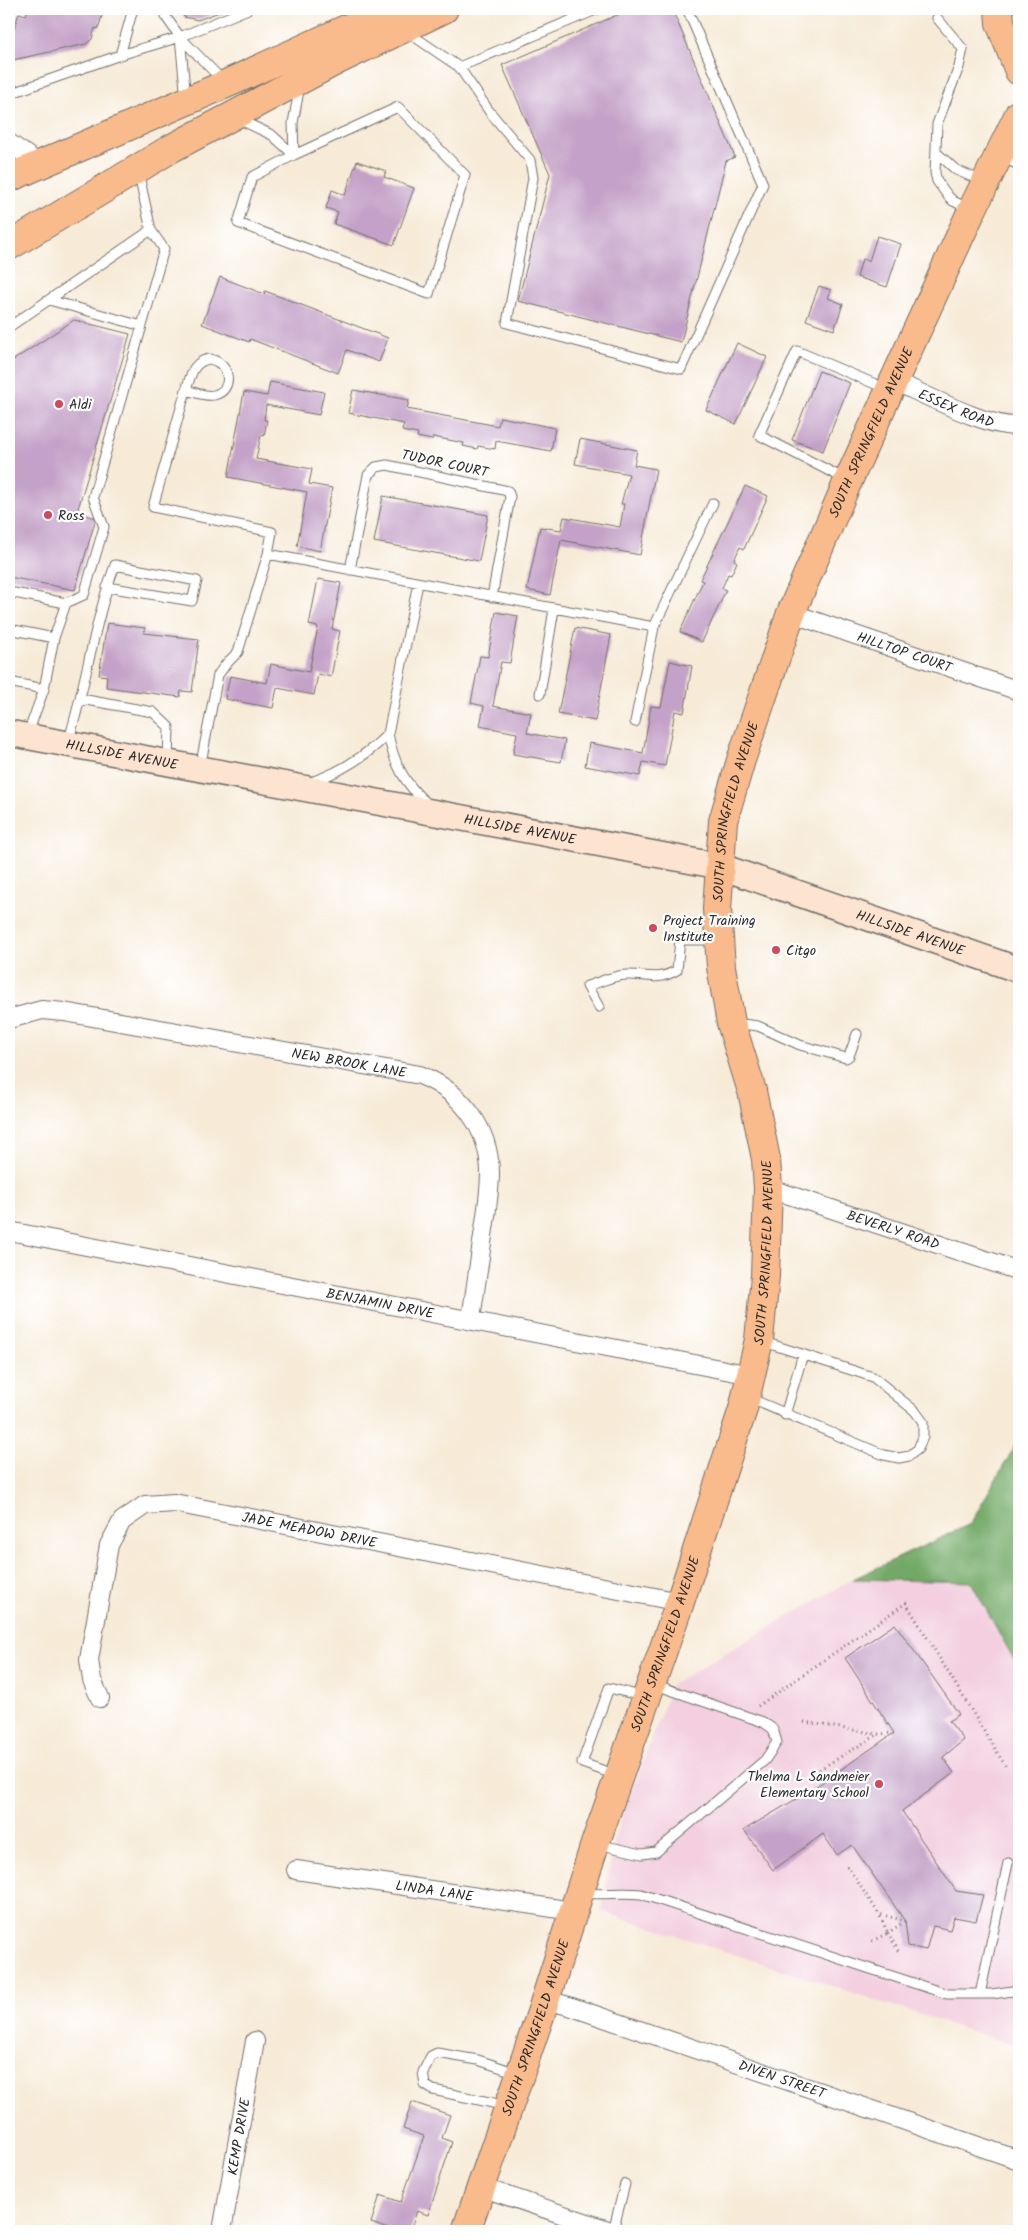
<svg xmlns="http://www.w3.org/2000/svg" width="1028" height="2240" font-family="Kalam,sans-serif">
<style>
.built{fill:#f3cfdf}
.forest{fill:#72a966;stroke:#4e6a48}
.building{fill:#c4a1c8}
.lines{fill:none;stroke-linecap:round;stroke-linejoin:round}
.lane-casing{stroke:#726e68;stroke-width:11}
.street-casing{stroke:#726e68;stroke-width:20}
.secondary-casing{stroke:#726e68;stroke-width:28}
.primary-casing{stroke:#726e68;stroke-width:30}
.highway-casing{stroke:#726e68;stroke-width:30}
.path{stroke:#726e68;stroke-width:3;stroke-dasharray:1 4;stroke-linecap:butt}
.lane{stroke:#fff;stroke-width:9}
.street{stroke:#fff;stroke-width:18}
.secondary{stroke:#fde4d1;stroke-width:25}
.primary{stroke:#fabb8c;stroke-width:28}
.highway{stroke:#fabb8c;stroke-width:28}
.poi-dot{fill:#d1495b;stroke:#fff;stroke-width:2}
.labels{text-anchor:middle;stroke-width:4.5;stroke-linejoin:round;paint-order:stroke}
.poi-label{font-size:14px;fill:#2b2b2b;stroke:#fff;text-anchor:start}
.street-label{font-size:14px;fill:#2b2b2b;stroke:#fff}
</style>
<rect width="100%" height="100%" fill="#fff"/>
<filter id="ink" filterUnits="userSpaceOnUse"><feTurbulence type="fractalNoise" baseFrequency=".02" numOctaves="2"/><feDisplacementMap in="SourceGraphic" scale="10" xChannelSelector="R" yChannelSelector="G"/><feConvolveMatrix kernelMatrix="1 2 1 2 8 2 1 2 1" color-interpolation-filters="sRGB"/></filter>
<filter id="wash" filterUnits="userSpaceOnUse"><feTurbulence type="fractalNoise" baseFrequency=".0096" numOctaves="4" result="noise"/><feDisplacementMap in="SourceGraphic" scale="20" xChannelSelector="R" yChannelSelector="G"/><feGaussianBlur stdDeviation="1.12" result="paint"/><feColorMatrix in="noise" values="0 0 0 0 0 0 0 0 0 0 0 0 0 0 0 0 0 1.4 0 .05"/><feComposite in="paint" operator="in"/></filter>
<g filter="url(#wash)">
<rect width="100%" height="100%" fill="#f7ebd8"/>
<path class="built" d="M853,1579L971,1582L1019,1669V1911L1010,1932L1019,1936V2047L601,1911L616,1834L672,1684Z"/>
<path class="forest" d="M1019,1439V1669L971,1582L853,1579L970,1524Z"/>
<g id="blocks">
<path class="building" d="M28,9H104L98,29L95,28L92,39L86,44L13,60L9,58V44L19,13L26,15Z
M181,9H227L198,20L184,17Z
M631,9H672L735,157L726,161L681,342L518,301L550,174L502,65Z
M357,161L386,171L384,177L414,188L394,245L334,224L338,212L326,208L332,190L345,195Z
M877,236L901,244L887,287L857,277L862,259L869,261Z
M220,277L264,294L265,291L388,338L379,362L347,350L338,373L250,339L249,342L202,324Z
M819,286L831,290L828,298L843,304L834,330L806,320Z
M74,320L130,334L77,512L96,518L75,590L9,577V363Z
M737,343L767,357L736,424L706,410Z
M819,371L850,383L823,451L792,440Z
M270,382L324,392L319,415L266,405L264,420H267L264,436L261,435L256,459L312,469L309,484L332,488L320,551L297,546L307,492L228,477L244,392L267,396Z
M353,390L409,400L407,409L498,426L500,417L555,428L551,451L496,441L495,449L478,446L477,449L463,446L464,443L433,437L432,440L417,437L418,434L402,431L404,424L348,413Z
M580,439L637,450L634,465L656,469L640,555L561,540L550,595L527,590L540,527L561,530L564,517L620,527L624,504H621L629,474L575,464Z
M745,486L768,496L744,549L740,547L734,560L737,562L731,575L728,574L722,588L726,590L702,642L680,632L703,581L700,580Z
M383,496L488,515L479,561L374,542Z
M318,579L341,583L332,629L340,631L331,677L318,674L314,695L277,688L273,708L225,699L230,676L267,683L271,664L309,672L318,627L309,625Z
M496,612L518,616L510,663L501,662L493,706L531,713L527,733L565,740L561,762L513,754L517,733L480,726L484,706L471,703L480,656L488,657Z
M107,623L145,628L144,633L199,639L192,692L181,691L180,697L106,687L107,676L99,675Z
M575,628L611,635L595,721L558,714Z
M670,661L692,666L684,713L675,711L665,766L643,762L640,776L585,766L589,743L643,753L651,706L661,707Z
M895,1624L959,1714L949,1721L964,1740L943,1757L954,1773L902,1811L956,1891L983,1895L976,1921L954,1917L950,1930L933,1926L926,1950L908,1946L905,1921L852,1845L837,1855L823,1834L773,1870L744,1830L808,1792L894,1733L845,1658Z
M412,2102L450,2115L442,2138L452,2142L428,2215L417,2211L410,2231H395L371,2223L380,2195L401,2202L424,2136L403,2129Z"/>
</g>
</g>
<g filter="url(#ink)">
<use href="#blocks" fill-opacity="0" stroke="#726e68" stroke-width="1"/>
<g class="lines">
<defs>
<path id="lane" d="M169,9L166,17L180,37L186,99
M937,18L963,49L959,67L937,124L935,173L937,181L948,196L953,201L970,209
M406,31L459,67L598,9
M180,37L224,82
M120,55L180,37L248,9
M459,67L489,111L530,160L533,178L507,323L681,369L763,184L687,9
M9,94L120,55L133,9
M398,107L465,175L429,294L238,223L252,177L294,155Z
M236,118L272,135L294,155
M936,152L956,170L982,181
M294,155L293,123L300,85
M49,300L142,326
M9,327L151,230
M209,359C230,362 235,390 214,395C205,397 195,392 186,390C191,376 192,362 209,359Z
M186,390L153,507L272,532L268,554L654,627
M845,479L759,435L797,351L887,389
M350,570L368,475L376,467L387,465L508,491L510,497L492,597
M418,583L388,734C394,764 405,785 429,805
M9,592L66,603
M9,629L54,638
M9,682L44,689
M540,694L554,609
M81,699L153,712L169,727L168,762
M635,722L654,627L713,503
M27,736L44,689L54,638L66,603L84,595L104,527L93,497L164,249L151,230L138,171
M68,743C86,684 94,623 115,565L197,581L192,601L107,587
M200,768L218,675L226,664L238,652L268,554
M311,782C341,772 366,756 388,734
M599,1007L587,986C599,983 613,975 626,975C646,974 657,982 677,970L680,940H715
M734,1023L758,1026L800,1045L846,1058L849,1056L857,1034
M749,1398L884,1455L899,1458L909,1456L918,1449L923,1437V1422L915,1411L873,1377L761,1341
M785,1415L803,1354
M616,1775L582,1763L609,1688L645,1697
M597,1844L642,1854L656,1852L765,1760L777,1742L773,1729L763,1722L653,1684
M583,1893C603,1895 621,1892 641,1894L947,1994H992L1019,1990
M980,1994L1008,1863
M507,2106L433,2090L425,2085L423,2072L431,2056L437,2053L478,2060L517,2073
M613,2231L625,2184"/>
<g id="street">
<path d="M9,143L41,165"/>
<path d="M1001,152L1019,160"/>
<path id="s1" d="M894,381C920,392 994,431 1019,425"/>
<path id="s2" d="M791,613L1019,691"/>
<path id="s3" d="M9,1019L42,1010L64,1012L420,1075C460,1091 489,1127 490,1172C490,1193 486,1215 483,1236C479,1264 475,1292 471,1319"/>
<path id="s4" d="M768,1188L1019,1271"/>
<path id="s5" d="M9,1231L751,1375"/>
<path id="s6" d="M100,1698L92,1680L89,1660L109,1545L122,1521L145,1505L174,1503L680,1602"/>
<path id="s7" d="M296,1870L573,1911"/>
<path id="s8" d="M545,2000L569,2006L1019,2160"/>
<path d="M481,2187L611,2231"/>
<path id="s9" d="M222,2231L255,2041"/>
</g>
<g id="secondary">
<path id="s10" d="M9,733L719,866L1019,970"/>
</g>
<g id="primary">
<path id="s11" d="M466,2231L541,2013L595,1844L680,1602L743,1409L759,1340L765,1276L768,1188L766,1159L752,1091L731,1023L721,967L717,909L723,821L741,760L791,613L848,481L972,210L1019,114"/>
</g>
<path id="highway" d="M999,9L1000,23L1019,71
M9,178L226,84L390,9
M9,246L172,148L336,61L444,9"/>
</defs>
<use href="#lane" class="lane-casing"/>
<use href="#street" class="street-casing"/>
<use href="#secondary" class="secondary-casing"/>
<use href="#primary" class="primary-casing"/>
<use href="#highway" class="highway-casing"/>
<path class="path" d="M758,1706L906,1603L1006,1767
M804,1722L878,1734L894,1733
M815,1772L877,1735
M847,1866L879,1914L905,1921L888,1933L900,1954
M872,1941L888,1933L879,1914"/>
<use href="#lane" class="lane"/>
<use href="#street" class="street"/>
<use href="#secondary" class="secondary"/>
<use href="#primary" class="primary"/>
<use href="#highway" class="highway"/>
</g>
</g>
<g class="poi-dot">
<circle cx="59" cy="404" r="5"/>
<circle cx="48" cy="515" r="5"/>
<circle cx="653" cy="928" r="5"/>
<circle cx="776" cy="950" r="5"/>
<circle cx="879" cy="1784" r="5"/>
</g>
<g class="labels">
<g class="poi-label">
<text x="69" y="409">Aldi</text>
<text x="58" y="520">Ross</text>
<text x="663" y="925">Project Training<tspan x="663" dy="16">Institute</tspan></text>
<text x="786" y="955">Citgo</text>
<text x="869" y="1781" text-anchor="end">Thelma L Sandmeier<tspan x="869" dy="16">Elementary School</tspan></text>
</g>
<g class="street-label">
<text dy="5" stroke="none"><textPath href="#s1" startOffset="68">ESSEX ROAD</textPath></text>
<text dy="5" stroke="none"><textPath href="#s11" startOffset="1880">SOUTH SPRINGFIELD AVENUE</textPath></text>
<text transform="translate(445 463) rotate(12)" y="5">TUDOR COURT</text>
<text dy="5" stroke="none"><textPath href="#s2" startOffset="120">HILLTOP COURT</textPath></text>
<text dy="5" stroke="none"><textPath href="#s10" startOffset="115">HILLSIDE AVENUE</textPath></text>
<text dy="5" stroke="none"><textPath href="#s11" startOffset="1475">SOUTH SPRINGFIELD AVENUE</textPath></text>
<text dy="5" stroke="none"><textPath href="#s10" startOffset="520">HILLSIDE AVENUE</textPath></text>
<text dy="5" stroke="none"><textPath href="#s10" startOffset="925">HILLSIDE AVENUE</textPath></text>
<text dy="5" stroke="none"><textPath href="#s3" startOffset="346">NEW BROOK LANE</textPath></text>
<text dy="5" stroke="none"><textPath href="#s4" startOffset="132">BEVERLY ROAD</textPath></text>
<text dy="5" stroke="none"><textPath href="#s11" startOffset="1026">SOUTH SPRINGFIELD AVENUE</textPath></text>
<text dy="5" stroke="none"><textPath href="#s5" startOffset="378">BENJAMIN DRIVE</textPath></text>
<text dy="5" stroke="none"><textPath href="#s6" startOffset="379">JADE MEADOW DRIVE</textPath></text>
<text dy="5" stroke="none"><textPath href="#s11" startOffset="620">SOUTH SPRINGFIELD AVENUE</textPath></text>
<text dy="5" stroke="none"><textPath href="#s7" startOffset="140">LINDA LANE</textPath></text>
<text dy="5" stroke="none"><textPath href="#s11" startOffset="215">SOUTH SPRINGFIELD AVENUE</textPath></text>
<text dy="5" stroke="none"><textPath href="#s8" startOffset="250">DIVEN STREET</textPath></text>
<text dy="5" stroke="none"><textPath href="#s9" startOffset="96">KEMP DRIVE</textPath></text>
</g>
</g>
<rect width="1028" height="2240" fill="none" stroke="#fff" stroke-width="30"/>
</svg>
